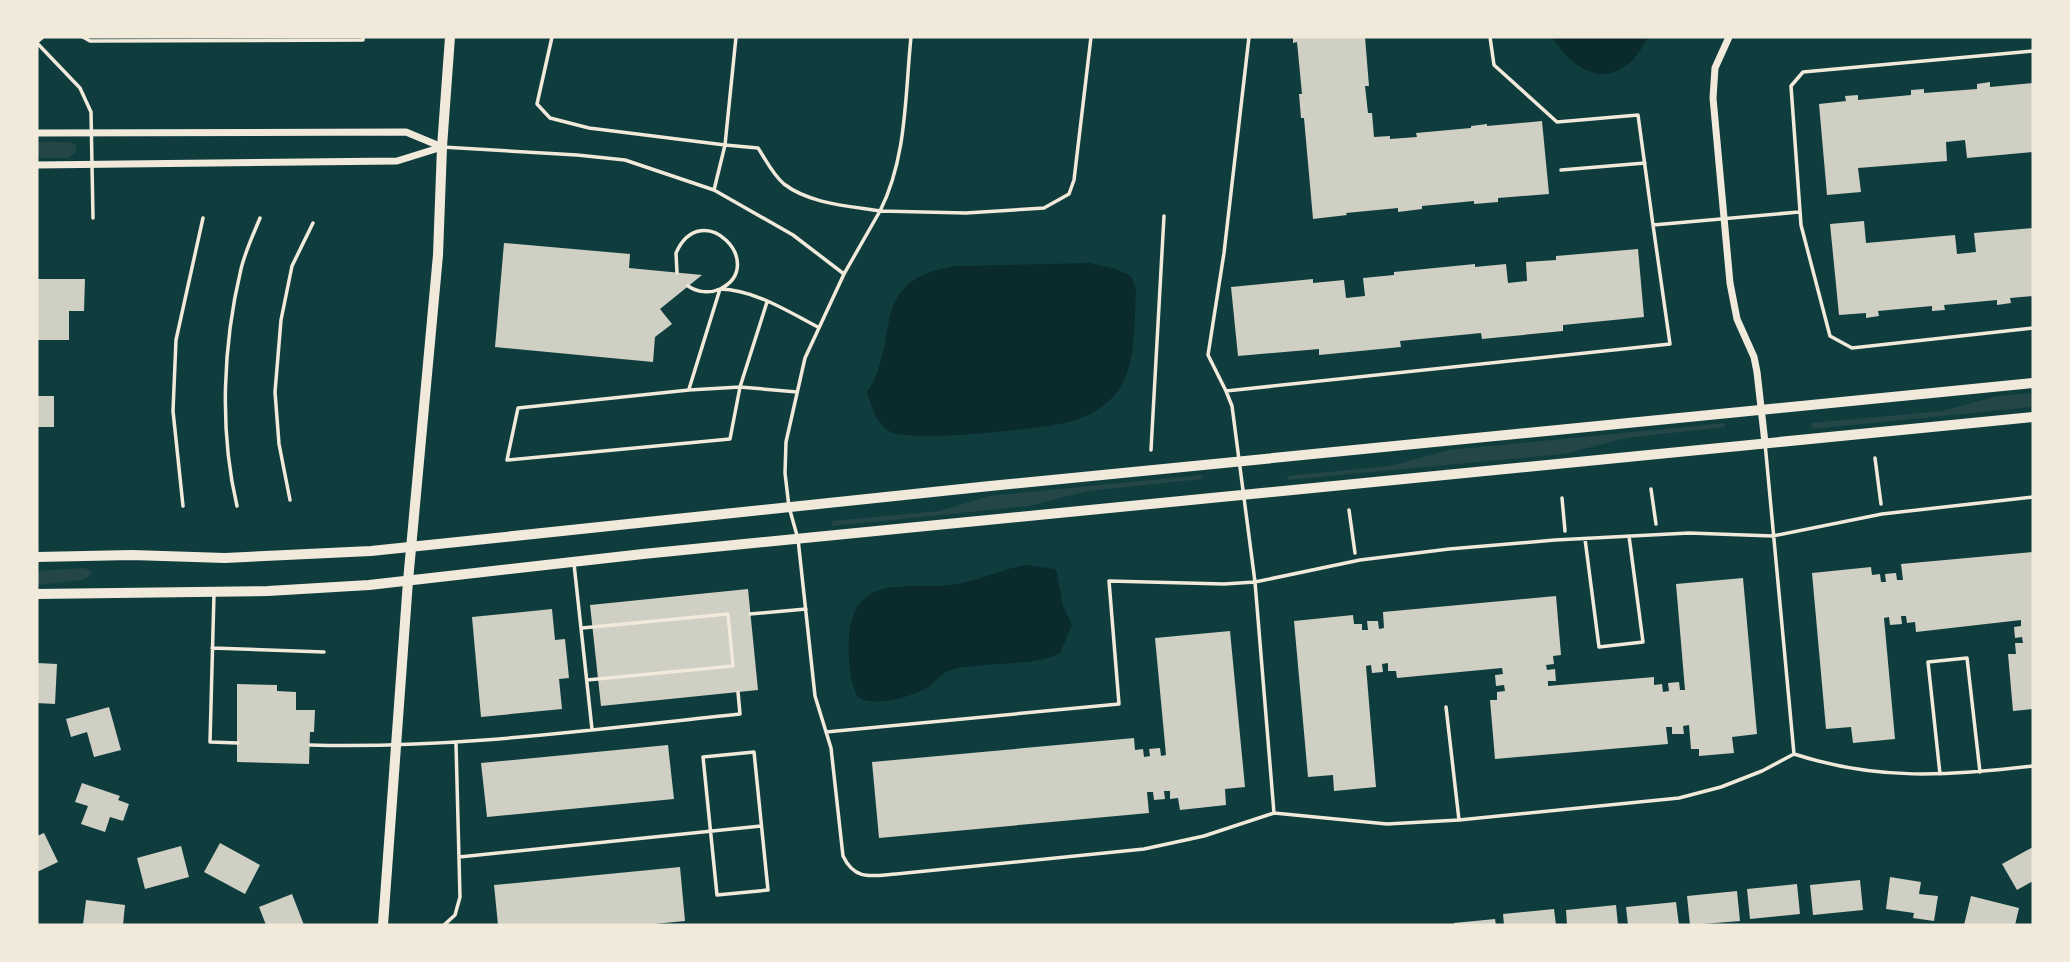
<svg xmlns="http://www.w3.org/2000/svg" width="2070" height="962" font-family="'Roboto Condensed',sans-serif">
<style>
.green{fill:#244646}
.water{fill:#0a2a2b}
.building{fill:#cfcfc3}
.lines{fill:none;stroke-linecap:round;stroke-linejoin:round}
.path{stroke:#f1e9da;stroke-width:3.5}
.service{stroke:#f1e9da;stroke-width:3.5}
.minor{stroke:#f1e9da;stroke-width:7}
.tertiary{stroke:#f1e9da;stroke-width:10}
.secondary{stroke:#f1e9da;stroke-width:10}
</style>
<rect width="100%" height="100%" fill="#0f3d3e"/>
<path class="green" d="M37,142H71L76,146V152L69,158H37Z
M2033,393V407L1812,429L1811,423L1943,411L1997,396Z
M1725,423V427L1626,438L1564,454L1287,480L1288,476L1390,466L1449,450Z
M1202,475V479L1088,491L1029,506L832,526V521L940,511L989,496Z
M85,568L91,572V575L83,580L37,585V571Z"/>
<path class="water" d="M1552,37H1648C1622,90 1581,82 1552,37Z
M1090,263L1116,269L1131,276L1136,289C1134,323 1138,369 1113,397C1102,408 1087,417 1072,421C1045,429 913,443 891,432C875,424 873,408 867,392C903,340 864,278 958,266Z
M1025,565L1056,569L1063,606L1072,625L1060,653C1042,666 980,662 954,669C942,672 937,680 928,687C912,697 871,709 857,696C849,679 848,656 849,638C854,569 910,592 957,584C980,580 1002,569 1025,565Z"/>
<path class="building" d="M1293,37H1365L1369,86H1365L1368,113H1372L1374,137L1390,136V139L1417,137L1416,133L1471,128V126L1487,124V126L1542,121L1549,194L1498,198V202L1474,204V201L1422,206V209L1398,212V208L1346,213L1347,215L1313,219L1304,118H1301L1299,94H1302L1297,42L1293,43Z
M1990,82V87L2033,83V152L1967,158L1965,140L1946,142L1947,161L1858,168L1861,192L1827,195L1819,104L1846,101L1845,96L1858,95V100L1911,95V90L1924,89V93L1977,89V84Z
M1864,221L1866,243L1955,235L1957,254L1976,252L1974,233L2033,228V296L2010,298L2011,303L1997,305V300L1944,305L1945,310L1932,311V306L1878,311L1879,316L1866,318V313L1839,315L1830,224Z
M504,243L630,254L629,268L702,275L660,309L672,324L655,337L653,362L495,347Z
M1638,249L1644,317L1563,325V331L1482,339L1481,333L1400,341L1401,347L1319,355V349L1238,356L1231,287L1313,279V283L1344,280L1346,298L1365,296L1363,278L1394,275V272L1475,264V267L1506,264L1508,283L1527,281L1526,262L1556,260V256Z
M37,279H85L84,311H69V340H37Z
M37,396H54V427H37Z
M2033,552V709L2013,711L2008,654H2016L2015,643H2023L2022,637L2015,638L2014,627L2021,626V620L1916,632L1915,622L1907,623L1906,616H1901L1902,624L1890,625L1889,617L1884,618L1895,739L1853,743L1851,727L1826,729L1812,573L1871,567L1872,575L1880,574L1881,582H1886L1885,574L1896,573L1897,580H1903L1901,564Z
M1743,578L1757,734L1732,737L1734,753L1699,756V749H1691L1689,725L1683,726L1684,734H1672V727H1666L1668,744L1495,759L1490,700H1497V692L1505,691L1504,685L1496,686L1495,675L1503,674L1502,668L1397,678L1396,671H1388V663L1382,664L1383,672L1372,673L1371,665L1366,666L1376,787L1334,791L1333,775L1308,777L1294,621L1353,615L1354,624H1362V630H1368L1367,621H1378L1379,629L1384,628L1383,612L1556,596L1561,655L1553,656L1554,664L1546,665L1547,670L1555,669L1556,681H1548V686L1654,677V685L1662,684L1663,692L1669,691L1668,683L1679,682L1680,690H1685L1676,584Z
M748,589L758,690L601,706L590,605Z
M552,609L555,640L565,639L569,678L559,679L562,709L481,717L472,617Z
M1230,631L1245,787L1225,789L1226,805L1180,810L1178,798L1170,799V791H1164L1165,799L1154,800L1153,792H1147L1149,813L879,838L872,762L1134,738L1135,750L1143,749L1144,757L1150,756L1149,749L1160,748L1161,756L1166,755L1155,638Z
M37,663L57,664L55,704L37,703Z
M237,684L277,685V691L296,692V710H315L314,732H310L309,764L237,762Z
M109,707L121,750L94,757L87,732L71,737L66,719Z
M668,745L674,799L487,817L481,763Z
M82,783L120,796L118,800L129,804L123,821L110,817L105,832L81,824L88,806L75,802Z
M44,833L58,862L37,872V836Z
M220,843L260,865L245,894L204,872Z
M181,846L189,877L145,889L137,858Z
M2033,847V881L2017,890L2002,864Z
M680,867L685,921L643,925H498L494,885Z
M1890,877L1921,882L1919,894L1938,896L1934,921L1913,918L1914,913L1886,909Z
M1860,880L1863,910L1813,915L1810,885Z
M1797,884L1800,914L1750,919L1747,889Z
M1737,891L1740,921L1690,925L1687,896Z
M292,894L304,925H266L259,907Z
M1971,896L2019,908L2015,925H1964Z
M86,900L125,905L123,925H83Z
M1676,902L1679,925H1628L1626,907Z
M1616,905L1618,925H1567L1566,910Z
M1554,909L1556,925H1504L1503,914Z
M1495,919L1496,925H1454V923Z"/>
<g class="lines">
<path class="path" d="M1151,450L1164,216
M1875,458L1881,504
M1651,489L1656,524
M1562,498L1565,531
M1349,510L1355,553"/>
<path class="service" d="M83,37L90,41L363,40V37
M552,37L537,104L550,118L589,128L725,145L714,190
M736,37L725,145L758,148C766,160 773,175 784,184C810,204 849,206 880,211C907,158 905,95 911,37
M1091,37L1074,180L1069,194L1044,208L966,213L880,211L844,274L805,358L786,442L785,473L789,507L798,539L815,696L831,748L843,856C855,881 871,876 896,874L1144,849L1204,836L1274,813
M1490,37L1494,65L1557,122L1638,115L1653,225
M37,42L43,37
M37,43L80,88L91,112L93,218
M2033,51L1803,72L1791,86L1801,225L1830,336L1852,348L2033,328
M442,147L577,155L625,160L714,190L793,235L844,274
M1561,170L1645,163
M677,273L676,253C702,195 769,265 720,289C709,294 697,292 688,286
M767,302L740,387L730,439L507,460L518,408L689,390L740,387L797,392
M689,389L720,289C755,290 787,311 818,327
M1226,391L1208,355L1224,253L1249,37
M1765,443L1794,754C1877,781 1948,776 2033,766
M290,500L279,444L275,392L281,320L292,266L313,223
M183,506L173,411L176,340L203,218
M237,506C219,430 223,344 241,269C245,252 253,235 260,218
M1585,539L1599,647L1643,642L1629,536
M574,564L592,729
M214,594L210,742L238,743
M750,614L806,609
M582,628L728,614L733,666L587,680
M212,648L324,652
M1446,707L1459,820
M826,732L1119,704L1109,581L1224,584L1255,582L1360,560L1449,549L1555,540L1689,533L1773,536L1882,514L2033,497
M310,745C454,749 597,729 740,714L738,692
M754,752L768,890L717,895L703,757Z
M1794,754L1762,771L1721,787L1679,798L1459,820L1387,824L1274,813L1255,582L1232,406L1226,391L1670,344L1653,225L1799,212
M1940,774L1928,662L1967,658L1980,772
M459,857L761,826
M444,925L455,915L460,897L456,744"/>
<path class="minor" d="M1729,37L1715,68L1713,98L1730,283L1737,319L1754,357L1757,372L1765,443
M37,133L406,132L442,147
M37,165L397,161L442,147"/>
<path class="tertiary" d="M37,557L132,555L225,558L371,551L990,486L2033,383
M37,594L268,591L369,585L643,554L2033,417"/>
<path class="secondary" d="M383,925L408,581L438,255L442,147L450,37"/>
</g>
<rect width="2070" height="962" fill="none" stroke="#f1e9da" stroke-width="77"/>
</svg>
